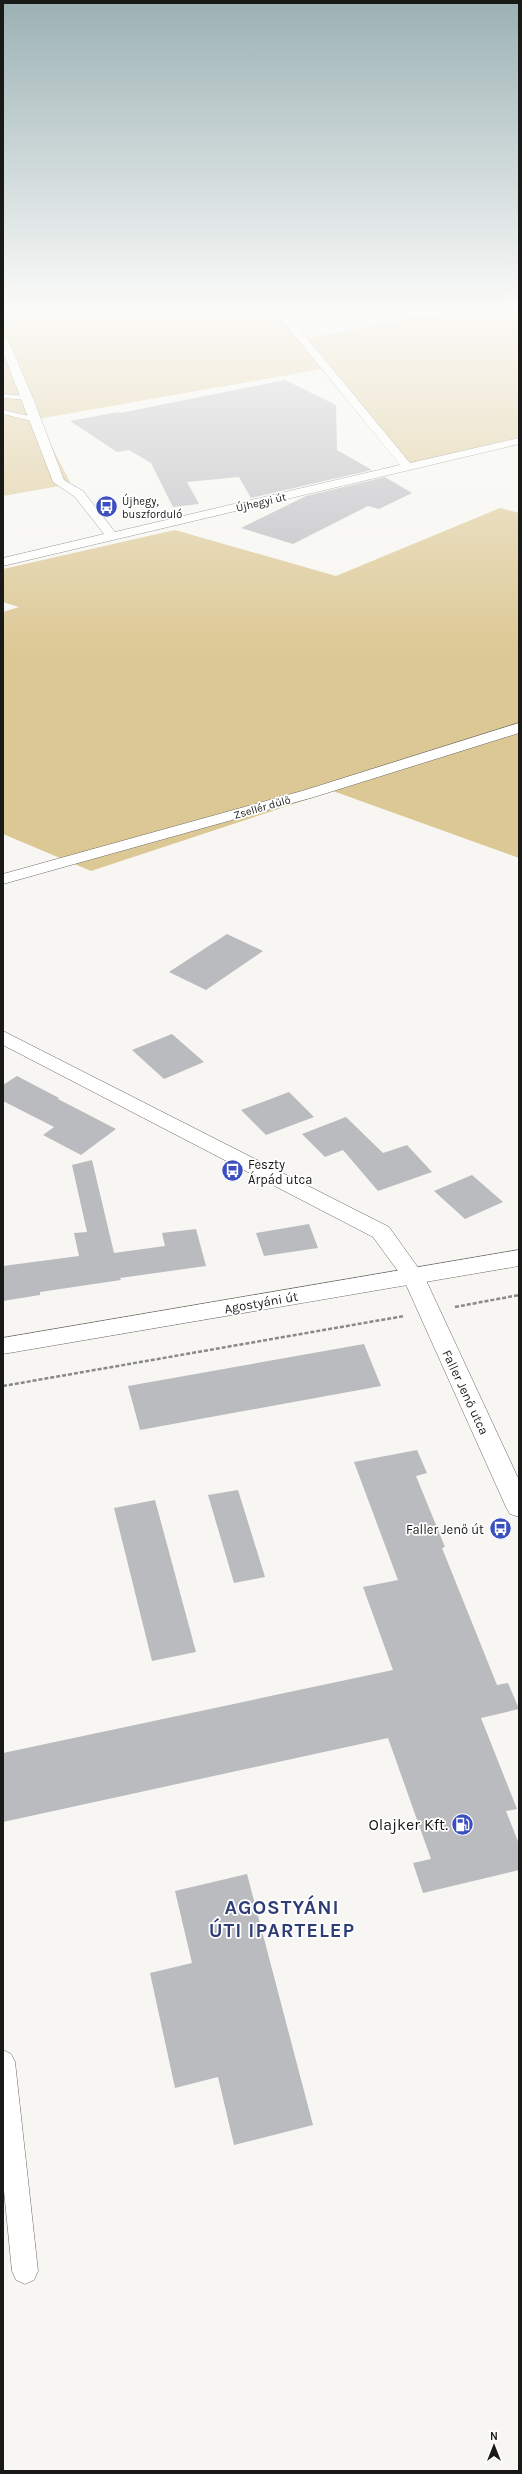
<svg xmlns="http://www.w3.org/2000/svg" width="522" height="2474" font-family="Karla,sans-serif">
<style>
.green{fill:#dcc894}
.building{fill:#babbbf}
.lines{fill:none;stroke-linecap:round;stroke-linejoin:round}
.service-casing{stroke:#6c6a67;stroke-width:1}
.minor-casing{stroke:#6c6a67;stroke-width:1}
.secondary-casing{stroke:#6c6a67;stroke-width:1}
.path{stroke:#898986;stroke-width:2.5;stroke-dasharray:4 2;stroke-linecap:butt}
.service{fill:#fff;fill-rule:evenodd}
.minor{fill:#fff;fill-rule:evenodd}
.secondary{fill:#fff;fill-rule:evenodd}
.labels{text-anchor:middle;stroke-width:3.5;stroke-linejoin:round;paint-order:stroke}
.far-poi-label{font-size:11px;fill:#191917;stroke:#fff;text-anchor:start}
.far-street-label{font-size:11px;fill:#191917;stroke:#fff}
.poi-label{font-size:13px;fill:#191917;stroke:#fff;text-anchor:start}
.street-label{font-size:13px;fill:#191917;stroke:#fff}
.near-poi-label{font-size:16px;fill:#191917;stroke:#fff;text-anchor:end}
.near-district-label{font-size:20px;font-weight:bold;letter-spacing:1px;fill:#2f3d77;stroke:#fff}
</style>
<rect width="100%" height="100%" fill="#f7f6f2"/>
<path class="green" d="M3,309H284L308,338L459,309H519V437L405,465L327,368L38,419L71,484L3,496Z
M500,508L519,513V858L333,791L91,871L3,834V612L19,607L3,602V569L175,530L336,576Z"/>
<path class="building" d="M285,380L336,405L337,450L372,470L251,498L239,477L187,482L199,504L173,507L151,463L129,450L117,452L70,421L118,412L120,413Z
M385,477L412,493L379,509L368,506L293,544L241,528L306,496Z
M227,934L263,951L206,990L169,972Z
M172,1034L204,1062L164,1079L132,1050Z
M17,1076L59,1098L58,1099L116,1129L81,1155L43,1135L54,1127L3,1101V1085Z
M289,1092L314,1117L266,1135L241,1110Z
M346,1117L383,1153L407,1145L432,1172L378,1191L343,1150L325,1157L302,1134Z
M92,1160L114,1253L165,1246L162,1233L196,1229L206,1266L120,1278L121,1280L40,1292V1295L3,1301V1266L79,1256L74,1233L87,1232L72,1165Z
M472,1175L503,1202L465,1219L434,1191Z
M309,1224L318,1248L264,1256L256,1233Z
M364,1344L381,1386L140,1430L128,1386Z
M417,1450L427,1473L416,1476L445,1547L442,1548L497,1685L508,1683L519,1709L481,1718L517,1809L506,1811L519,1844V1870L423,1893L413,1863L431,1859L388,1738L3,1822V1753L393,1670L363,1587L398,1580L354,1462Z
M238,1490L265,1577L234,1583L208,1495Z
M155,1500L196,1652L152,1661L114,1508Z
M247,1874L313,2125L234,2145L218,2077L175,2088L150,1973L192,1963L175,1891Z"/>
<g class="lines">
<defs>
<path id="service" d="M3,394L28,396L32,398L28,400L3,398Z
M3,410L38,418L39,420L35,422L3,414Z
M3,2050L11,2054L15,2062L38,2271L34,2280L25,2284L16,2280L12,2271L3,2181Z"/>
<path id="minor" d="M273,309H283L410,463L519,438V444L3,566V558L104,534L75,497L53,482L3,352V337L8,340L33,398L64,480L83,491L115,532L400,465Z
M519,723V733L314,797L3,884V874L302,791Z
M3,1031L389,1227L424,1276L519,1480V1517L510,1514L506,1507L403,1278L373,1237L3,1045Z"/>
<path id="secondary" d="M519,1250V1266L3,1354V1338Z"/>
</defs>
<use href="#service" class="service-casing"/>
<use href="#minor" class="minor-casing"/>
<use href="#secondary" class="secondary-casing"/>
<path class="path" d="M455,1307L519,1295
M3,1386L404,1316"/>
<use href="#service" class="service"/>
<use href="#minor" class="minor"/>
<use href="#secondary" class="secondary"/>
</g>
<linearGradient id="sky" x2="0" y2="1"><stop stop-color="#9bb1b4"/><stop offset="0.47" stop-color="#fbfbf9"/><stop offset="1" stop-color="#fbfbf9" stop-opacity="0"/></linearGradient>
<rect width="522" height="656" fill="url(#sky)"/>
<defs>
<symbol id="bus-disc" viewBox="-11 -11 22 22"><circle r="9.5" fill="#3b4fc1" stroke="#fff"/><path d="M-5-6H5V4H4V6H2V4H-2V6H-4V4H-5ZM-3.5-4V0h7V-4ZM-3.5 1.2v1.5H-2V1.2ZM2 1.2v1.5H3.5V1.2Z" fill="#fff"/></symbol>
<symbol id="fuel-disc" viewBox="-11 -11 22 22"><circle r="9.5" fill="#3b4fc1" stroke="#fff"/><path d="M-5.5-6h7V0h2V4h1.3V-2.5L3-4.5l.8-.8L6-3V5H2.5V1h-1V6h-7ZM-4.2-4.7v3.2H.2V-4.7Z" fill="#fff"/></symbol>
</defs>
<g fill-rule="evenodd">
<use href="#bus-disc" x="94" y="494" width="25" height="25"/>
<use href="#bus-disc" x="220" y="1158" width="25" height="25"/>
<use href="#bus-disc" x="488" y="1516" width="25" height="25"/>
<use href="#fuel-disc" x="450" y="1812" width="25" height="25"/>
</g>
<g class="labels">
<g class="far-poi-label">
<text x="122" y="505">Újhegy,<tspan x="122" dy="13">buszforduló</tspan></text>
</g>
<g class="far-street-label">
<text transform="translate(261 502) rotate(-13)" y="4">Újhegyi út</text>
<text transform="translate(262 807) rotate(-16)" y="4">Zsellér dűlő</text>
</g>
<g class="poi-label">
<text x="248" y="1169">Feszty<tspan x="248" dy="15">Árpád utca</tspan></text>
<text x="484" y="1534" text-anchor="end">Faller Jenő út</text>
</g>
<g class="street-label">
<text transform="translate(261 1302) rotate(-10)" y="5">Agostyáni út</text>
<text transform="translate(466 1392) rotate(65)" y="5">Faller Jenő utca</text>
</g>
<g class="near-poi-label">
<text x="448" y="1830">Olajker Kft.</text>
</g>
<g class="near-district-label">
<text x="282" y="1914">AGOSTYÁNI<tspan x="282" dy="23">ÚTI IPARTELEP</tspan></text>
</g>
</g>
<rect width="522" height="2474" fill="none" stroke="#191917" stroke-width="8"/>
<g transform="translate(494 2446)" stroke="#ffffff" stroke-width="3" paint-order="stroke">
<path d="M0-3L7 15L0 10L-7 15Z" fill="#191917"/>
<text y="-6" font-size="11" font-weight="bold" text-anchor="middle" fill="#191917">N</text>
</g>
</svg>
